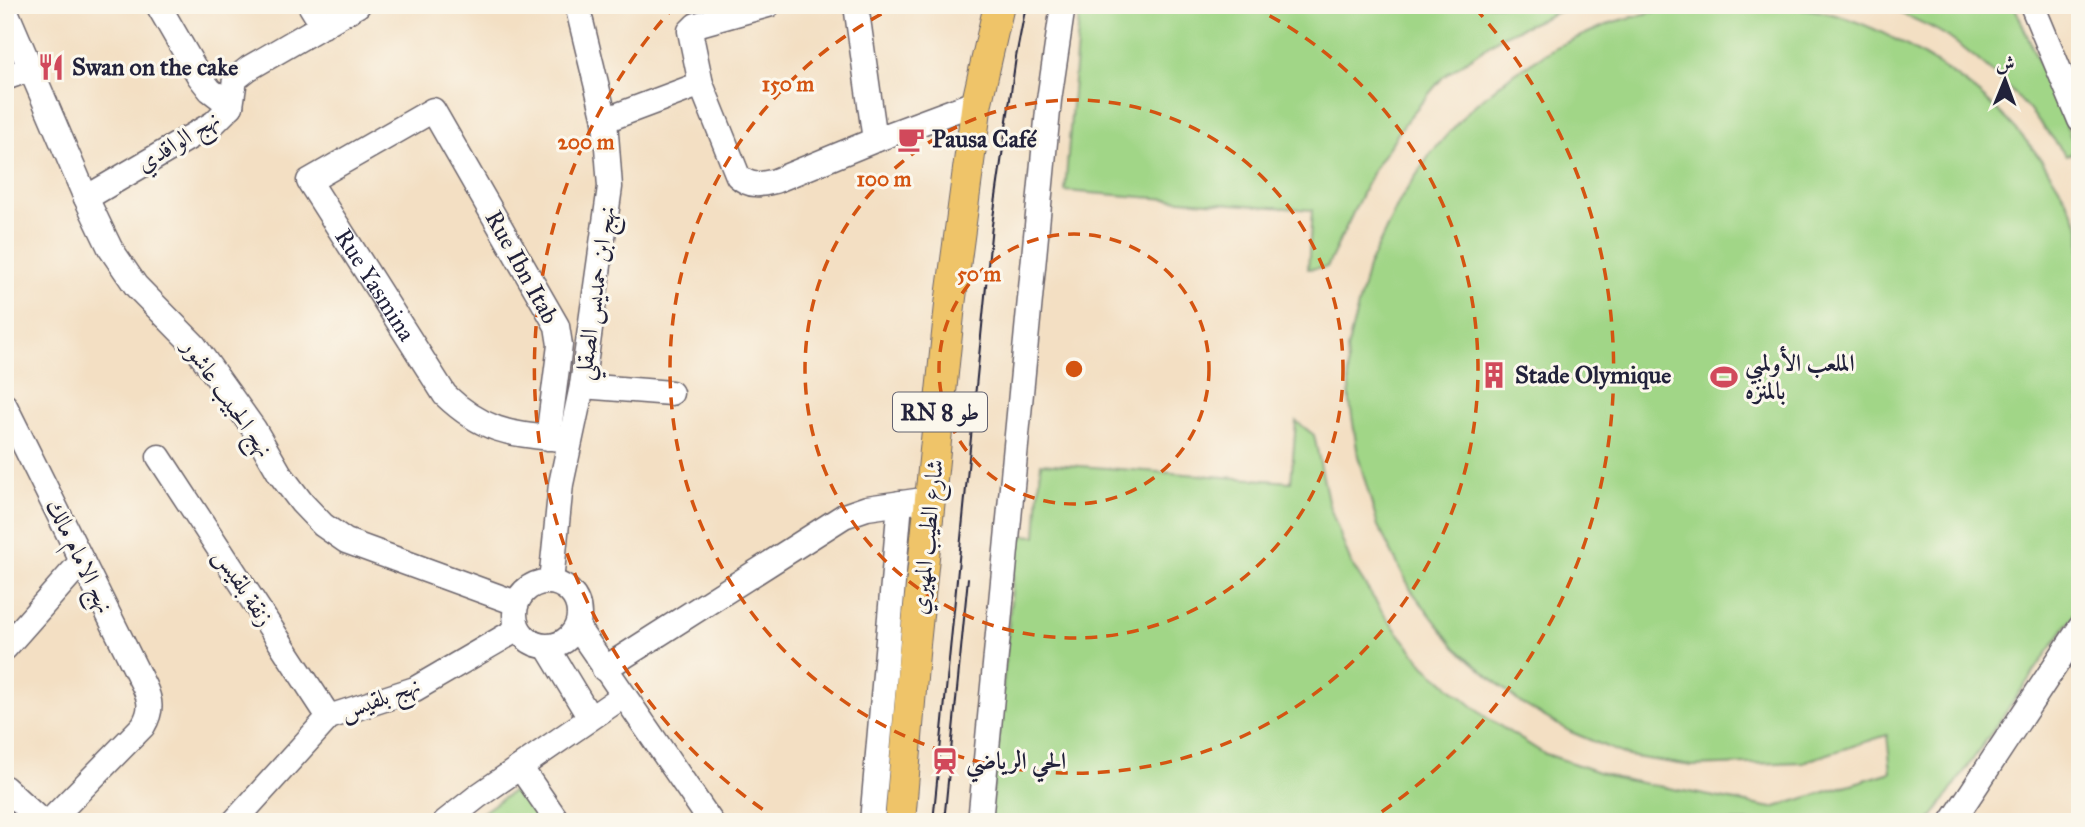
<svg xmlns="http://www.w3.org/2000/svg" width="2085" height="827" font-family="'IM FELL Great Primer',Amiri,serif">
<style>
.green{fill:#a1d687;stroke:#627c61;stroke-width:2}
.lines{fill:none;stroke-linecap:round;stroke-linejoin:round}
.minor-casing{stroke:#6b646b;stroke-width:27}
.major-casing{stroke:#6b646b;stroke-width:32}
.minor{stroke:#fff;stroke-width:24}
.major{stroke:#efc469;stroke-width:30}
.tram{stroke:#22223b;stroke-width:2}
.ring{fill:none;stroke:#d45411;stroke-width:3.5;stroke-dasharray:12 9}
.labels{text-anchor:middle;stroke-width:6;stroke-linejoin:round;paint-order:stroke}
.shield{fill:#fbf7ec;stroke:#636270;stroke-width:2}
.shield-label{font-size:23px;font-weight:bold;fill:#22223b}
.poi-label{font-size:24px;font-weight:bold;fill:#22223b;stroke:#fbf7ec;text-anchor:start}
.street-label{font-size:24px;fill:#22223b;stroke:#fbf7ec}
.centre{fill:#d45411;stroke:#fbf7ec;stroke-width:3.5}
.ring-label{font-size:21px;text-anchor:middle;font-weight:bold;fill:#d45411;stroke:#fbf7ec;stroke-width:6;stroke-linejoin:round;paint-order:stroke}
</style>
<rect width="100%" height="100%" fill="#fbf7ec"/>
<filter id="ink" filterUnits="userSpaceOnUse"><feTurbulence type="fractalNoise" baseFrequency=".0143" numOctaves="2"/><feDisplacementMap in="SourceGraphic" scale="14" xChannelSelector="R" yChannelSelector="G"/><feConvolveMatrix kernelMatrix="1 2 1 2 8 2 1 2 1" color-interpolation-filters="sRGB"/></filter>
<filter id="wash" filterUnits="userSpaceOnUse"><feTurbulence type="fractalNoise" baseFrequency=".00686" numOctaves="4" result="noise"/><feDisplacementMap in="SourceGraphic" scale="28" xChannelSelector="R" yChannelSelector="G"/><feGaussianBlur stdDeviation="1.57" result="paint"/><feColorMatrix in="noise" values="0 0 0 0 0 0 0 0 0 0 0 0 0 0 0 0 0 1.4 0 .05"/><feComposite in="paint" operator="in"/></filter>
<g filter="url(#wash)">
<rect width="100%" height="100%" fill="#f3dfc3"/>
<path class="green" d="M1080,5H1574L1502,36L1443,77L1407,120L1374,169L1327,267L1308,269L1312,210L1065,191Z
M1680,5C1727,5 1777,2 1823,12C1853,18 1881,31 1907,46C1986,89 2042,144 2080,227V606L1929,822H990L1017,535L1036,536L1041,463L1291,482L1296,421L1314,435L1329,505L1351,563L1385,616L1425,666L1484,716L1543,753L1616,778L1772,808L1891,772L1887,735L1803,762L1692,766L1628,756L1571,732L1519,702L1456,648L1411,590L1378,526L1358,456L1350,403L1347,349L1368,267L1400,200L1431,153L1470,109L1510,76L1556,47L1613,22Z
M1880,5H2014L2077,151L2066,156C2033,110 1995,70 1948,37C1929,24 1902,14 1880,5Z
M523,784L547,822H469Z"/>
</g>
<g filter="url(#ink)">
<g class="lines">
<defs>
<g id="minor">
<path d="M158,5L199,76L210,90L231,106"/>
<path d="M310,5L323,26"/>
<path d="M768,5L696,25L690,31L701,84L738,176C750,187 760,185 775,181L875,140L977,102"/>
<path d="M856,5L875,140"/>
<path d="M2032,5L2080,120"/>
<path d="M5,9L86,198L110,248L136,286L194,345L254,429L280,474L302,503L323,525L346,541L516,603"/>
<path d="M5,78L30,69"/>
<path d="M605,120L701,84"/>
<path d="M86,198L214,123L231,106L235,79L249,68L358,5"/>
<path d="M582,386L671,393"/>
<path d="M5,406L144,686C151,701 152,711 143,726L49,822"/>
<path id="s1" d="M548,438L560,345L557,326L433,110L309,181L445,395C487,435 515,434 570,440"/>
<path d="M159,457L329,717"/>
<circle cx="547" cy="614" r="32"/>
<path d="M551,582L561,484L582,386L610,187L605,120L577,5"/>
<path d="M577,627L711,822"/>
<path d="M547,647L590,718"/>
<path d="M5,648L82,561"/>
<path d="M604,669L844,516L867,508L923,500L932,494"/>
<path d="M520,767L558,822"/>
<path d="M5,788L42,822"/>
<path d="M234,822L329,717L415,689L518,629"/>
<path d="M445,822L478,796L623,696"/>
<path d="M872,822L900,503"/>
<path d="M980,822L1049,100L1063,5"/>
<path d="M1952,822L2080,628"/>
</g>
<path id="major" d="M900,822L914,654L950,305L977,102L999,5"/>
</defs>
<use href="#minor" class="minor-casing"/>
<use href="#major" class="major-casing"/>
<use href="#minor" class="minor"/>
<use href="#major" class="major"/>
<path class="tram" d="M933,822L992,225L1016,57L1026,5
M944,822L968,578"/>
</g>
</g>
<g class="ring">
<circle cx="1074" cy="369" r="135"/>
<circle cx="1074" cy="369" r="269"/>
<path d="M1251 6A404 404 0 1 1 897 6"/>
<path d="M780 821A539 539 0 0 1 673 8M1475 8A539 539 0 0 1 1368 821"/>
</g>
<defs>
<symbol id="restaurant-bare" viewBox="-9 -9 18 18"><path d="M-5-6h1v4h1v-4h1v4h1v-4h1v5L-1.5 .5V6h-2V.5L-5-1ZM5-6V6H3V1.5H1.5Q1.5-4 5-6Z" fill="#d1495b" stroke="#fbf7ec" stroke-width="2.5" paint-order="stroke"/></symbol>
<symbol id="cafe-bare" viewBox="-9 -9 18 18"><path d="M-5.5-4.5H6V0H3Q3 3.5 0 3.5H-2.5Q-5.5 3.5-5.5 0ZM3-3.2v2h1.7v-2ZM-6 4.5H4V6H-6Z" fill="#d1495b" stroke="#fbf7ec" stroke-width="2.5" paint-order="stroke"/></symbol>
<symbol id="building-bare" viewBox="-9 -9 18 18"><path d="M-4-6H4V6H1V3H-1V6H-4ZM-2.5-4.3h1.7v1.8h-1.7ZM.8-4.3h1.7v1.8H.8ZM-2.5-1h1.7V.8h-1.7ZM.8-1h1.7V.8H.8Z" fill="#d1495b" stroke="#fbf7ec" stroke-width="2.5" paint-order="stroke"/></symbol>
<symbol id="stadium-bare" viewBox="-9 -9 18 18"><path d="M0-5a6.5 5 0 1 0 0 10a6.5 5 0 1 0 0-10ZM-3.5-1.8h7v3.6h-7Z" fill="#d1495b" stroke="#fbf7ec" stroke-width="2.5" paint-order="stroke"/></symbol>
<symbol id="station-bare" viewBox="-9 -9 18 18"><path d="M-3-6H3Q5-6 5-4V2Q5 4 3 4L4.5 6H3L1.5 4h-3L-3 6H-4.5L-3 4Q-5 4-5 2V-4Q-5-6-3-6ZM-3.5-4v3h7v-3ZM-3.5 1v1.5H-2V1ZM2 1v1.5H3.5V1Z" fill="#d1495b" stroke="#fbf7ec" stroke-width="2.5" paint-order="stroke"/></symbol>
</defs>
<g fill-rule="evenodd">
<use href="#restaurant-bare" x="32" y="48" width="38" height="38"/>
<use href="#cafe-bare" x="892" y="120" width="38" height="38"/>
<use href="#building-bare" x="1475" y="356" width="38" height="38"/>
<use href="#stadium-bare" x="1705" y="358" width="38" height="38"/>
<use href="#station-bare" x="926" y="742" width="38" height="38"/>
</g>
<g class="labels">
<rect class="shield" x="893" y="392.5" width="94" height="39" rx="5"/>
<g class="shield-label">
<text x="940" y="420">RN 8 طو</text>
</g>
<g class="poi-label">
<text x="72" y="75">Swan on the cake</text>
<text x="932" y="147">Pausa Café</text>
<text x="1745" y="371">الملعب الأولمبي<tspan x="1745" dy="28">بالمنزه</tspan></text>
<text x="1515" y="383">Stade Olymique</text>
<text x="966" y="769">الحي الرياضي</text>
</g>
<g class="street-label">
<text transform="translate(178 141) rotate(-32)" y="8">نهج الواقدي</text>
<text transform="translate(522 267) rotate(61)" y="8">Rue Ibn Itab</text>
<text dy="8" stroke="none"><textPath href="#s1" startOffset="628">Rue Yasmina</textPath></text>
<text transform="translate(595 293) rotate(-82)" y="8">نهج ابن حمديس الصقلي</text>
<text transform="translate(228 398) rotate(55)" y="8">نهج الحبيب عاشور</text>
<text transform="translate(927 537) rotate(-84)" y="8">شارع الطيب المهيري</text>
<text transform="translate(80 556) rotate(64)" y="8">نهج الامام مالك</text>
<text transform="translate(244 587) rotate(57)" y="8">زنقة بلقيس</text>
<text transform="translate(380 698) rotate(-20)" y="8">نهج بلقيس</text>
</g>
</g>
<circle cx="1074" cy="369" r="10" class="centre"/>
<g class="ring-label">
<text x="788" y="91">150 m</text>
<text x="586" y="149">200 m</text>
<text x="884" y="186">100 m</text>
<text x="979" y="281">50 m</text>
</g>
<rect width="2085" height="827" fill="none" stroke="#fbf7ec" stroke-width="28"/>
<g transform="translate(2005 80) rotate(1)" stroke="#fbf7ec" stroke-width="5" paint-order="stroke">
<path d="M0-5L12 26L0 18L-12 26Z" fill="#22223b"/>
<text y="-10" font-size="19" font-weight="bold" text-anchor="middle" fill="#22223b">ش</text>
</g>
</svg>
